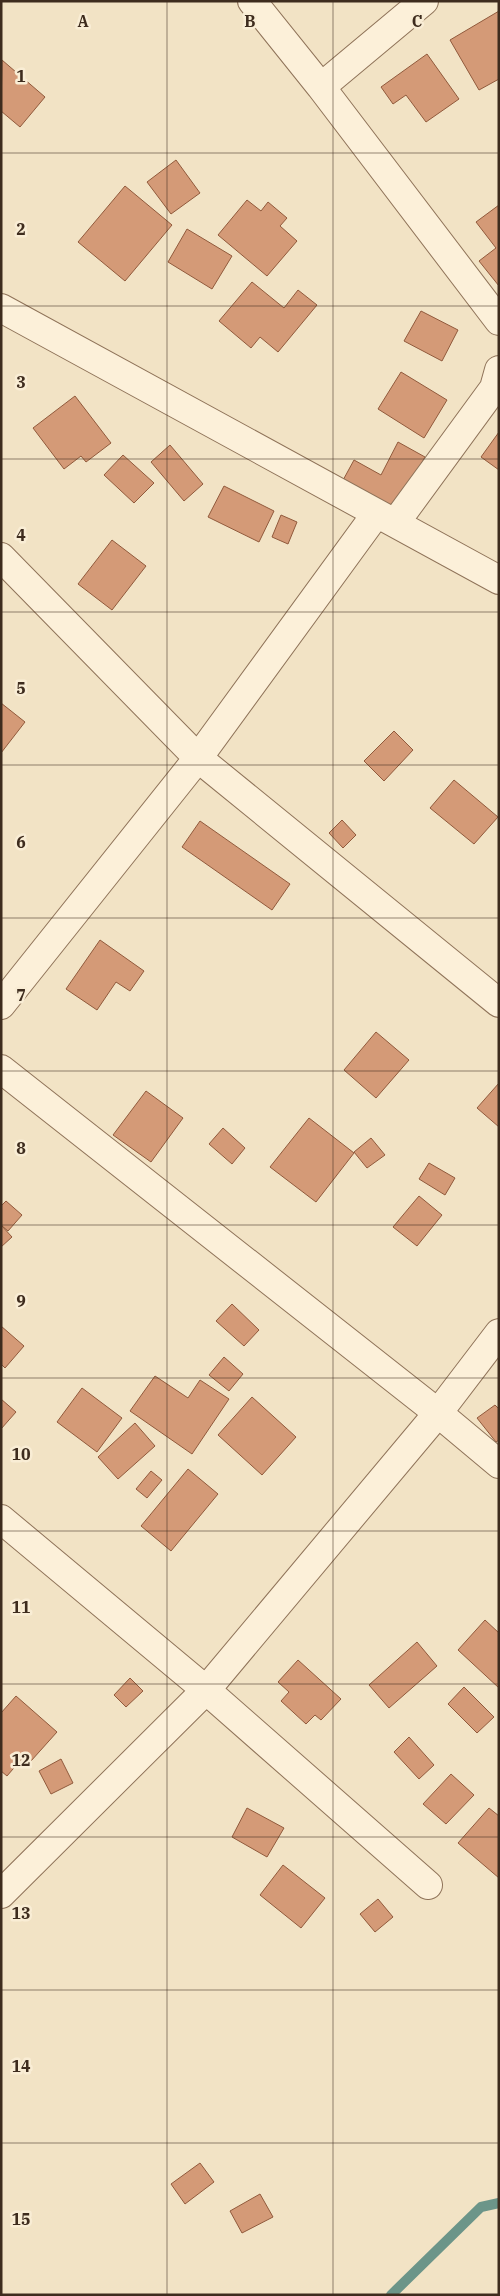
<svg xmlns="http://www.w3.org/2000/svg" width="500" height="2296" font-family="'IBM Plex Serif',serif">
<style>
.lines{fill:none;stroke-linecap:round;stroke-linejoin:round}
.stream{stroke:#6c9589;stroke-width:10}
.building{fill:#d49a77;stroke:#915a3c}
.minor-casing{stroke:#8f7359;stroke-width:30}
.minor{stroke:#fcf0d9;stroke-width:28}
.grid{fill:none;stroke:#3e2c1e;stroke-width:1;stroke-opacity:0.55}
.grid-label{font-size:16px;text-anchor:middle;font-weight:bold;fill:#3e2c1e;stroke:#f9edd5;stroke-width:5;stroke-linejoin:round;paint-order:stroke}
</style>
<rect width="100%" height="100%" fill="#f2e3c5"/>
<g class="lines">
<path class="stream" d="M391,2295L481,2207L499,2203"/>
</g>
<path class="building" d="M499,11V79L479,90L450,40Z
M427,54L459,99L426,122L406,95L393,104L381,87Z
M2,60L45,97L20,127L1,111Z
M176,160L200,193L171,214L147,182Z
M125,186L172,225L125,281L78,242Z
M247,200L261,211L268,202L287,218L280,226L297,241L267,276L218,235Z
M499,205V286L479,261L496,248L476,222Z
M187,229L232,256L212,289L168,262Z
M252,282L284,308L298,290L317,305L278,352L260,337L251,348L219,321Z
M421,311L458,330L442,361L404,341Z
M401,372L447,400L424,438L378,409Z
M75,396L111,443L86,462L81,456L64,469L33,428Z
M499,432V470L481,457Z
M398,442L425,457L397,510L342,482L354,460L381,475Z
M170,445L203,484L184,501L151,462Z
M123,455L154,483L134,503L104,475Z
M224,486L274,511L259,542L208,517Z
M281,515L297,522L288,544L272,537Z
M112,540L146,566L112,610L78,584Z
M1,703L25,722L1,753Z
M394,731L413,750L384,781L364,761Z
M454,780L498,817L474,844L430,808Z
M342,820L356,835L343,848L329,833Z
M200,821L290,884L272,910L182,847Z
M100,940L144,971L130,991L116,982L97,1010L66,989Z
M376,1032L409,1060L376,1098L344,1070Z
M499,1083V1127L477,1108Z
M146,1091L183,1118L151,1162L113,1135Z
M309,1118L354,1153L316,1202L270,1167Z
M223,1128L245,1148L232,1164L209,1144Z
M371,1138L385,1155L367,1168L354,1152Z
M429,1163L455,1178L445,1195L419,1179Z
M419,1196L442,1215L417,1246L393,1227Z
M6,1201L22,1215L8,1231L1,1225V1206Z
M1,1225L12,1237L1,1247Z
M232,1304L259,1330L244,1346L216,1321Z
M1,1326L24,1346L5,1368L1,1364Z
M224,1357L243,1374L229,1391L209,1375Z
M155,1376L188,1398L200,1380L229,1399L192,1454L130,1411Z
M82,1388L122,1418L97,1452L57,1422Z
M252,1397L296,1437L262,1475L218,1435Z
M1,1399L16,1412L1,1429Z
M495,1405L499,1409V1440L496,1442L477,1418Z
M135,1423L155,1446L118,1479L98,1457Z
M188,1469L218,1494L171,1551L141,1526Z
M151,1471L162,1480L147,1498L136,1489Z
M485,1620L499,1633V1688L458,1650Z
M417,1642L437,1666L389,1708L369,1685Z
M298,1660L341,1699L321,1720L315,1715L306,1724L281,1701L289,1692L278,1682Z
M130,1678L143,1691L126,1707L114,1695Z
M464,1687L494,1717L477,1733L448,1704Z
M16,1696L57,1732L31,1761L25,1755L7,1776L1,1771V1713Z
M409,1737L434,1765L419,1779L394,1752Z
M61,1759L73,1783L51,1794L39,1771Z
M451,1774L474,1795L446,1824L423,1804Z
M247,1808L284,1828L267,1857L232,1837Z
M489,1808L499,1816V1878L458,1843Z
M283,1865L325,1898L301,1928L260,1895Z
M378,1899L393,1917L375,1932L360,1914Z
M200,2163L214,2182L185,2204L171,2184Z
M260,2194L273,2217L242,2233L230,2211Z"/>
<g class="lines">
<defs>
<path id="minor" d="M252,1L321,87L499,321
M321,87L424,1
M1,308L499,580
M396,522L494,388L499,370
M1,557L198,758L499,1003
M1,1005L198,758L376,514
M1,1069L438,1413L499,1464
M1,1519L206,1690L428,1885
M1,1894L206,1690L438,1413L499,1333"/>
</defs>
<use href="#minor" class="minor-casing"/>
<use href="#minor" class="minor"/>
</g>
<path class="grid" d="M167,1V2295M333,1V2295M1,153H499M1,306H499M1,459H499M1,612H499M1,765H499M1,918H499M1,1071H499M1,1225H499M1,1378H499M1,1531H499M1,1684H499M1,1837H499M1,1990H499M1,2143H499"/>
<g class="grid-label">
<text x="83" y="27">A</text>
<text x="250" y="27">B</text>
<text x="417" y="27">C</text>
<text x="21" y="82">1</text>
<text x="21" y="235">2</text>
<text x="21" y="388">3</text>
<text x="21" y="541">4</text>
<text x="21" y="694">5</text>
<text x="21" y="848">6</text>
<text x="21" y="1001">7</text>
<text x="21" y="1154">8</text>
<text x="21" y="1307">9</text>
<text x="21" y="1460">10</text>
<text x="21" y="1613">11</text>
<text x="21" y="1766">12</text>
<text x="21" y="1919">13</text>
<text x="21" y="2072">14</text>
<text x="21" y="2225">15</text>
</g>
<rect width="500" height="2296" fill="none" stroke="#3e2c1e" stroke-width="5"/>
</svg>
